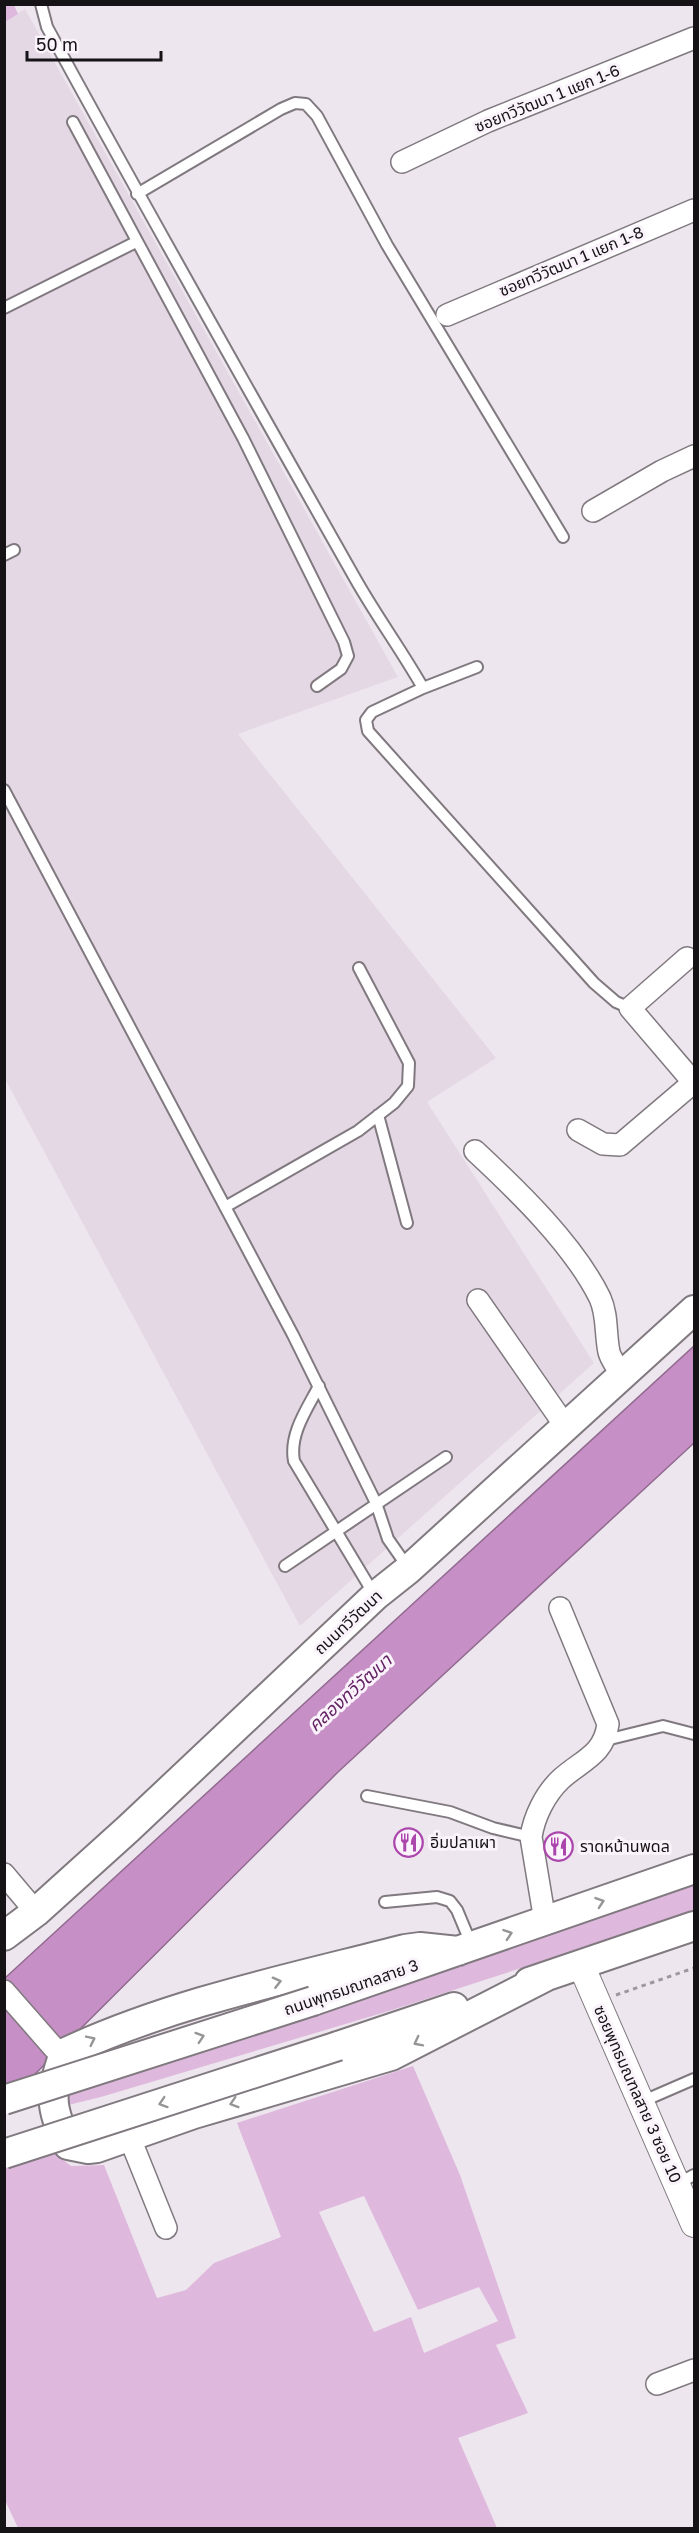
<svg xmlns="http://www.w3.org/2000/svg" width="699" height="2533" font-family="'Golos Text','Noto Sans Thai',sans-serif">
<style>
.built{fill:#e5d8e5}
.green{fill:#dfb9dd;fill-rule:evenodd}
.water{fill:#c68fc5;stroke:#916a90;stroke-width:1.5}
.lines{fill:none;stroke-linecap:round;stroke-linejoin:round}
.service-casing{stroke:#80797f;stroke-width:14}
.minor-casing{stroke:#80797f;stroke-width:24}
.tertiary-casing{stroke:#80797f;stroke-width:28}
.secondary-casing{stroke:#80797f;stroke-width:32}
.path{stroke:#9e989e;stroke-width:3;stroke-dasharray:4.5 4.5;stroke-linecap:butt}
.service{stroke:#fff;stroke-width:10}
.minor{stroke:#fff;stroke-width:21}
.tertiary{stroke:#fff;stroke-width:26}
.secondary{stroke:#fff;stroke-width:28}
.secondary-bridge-casing{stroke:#80797f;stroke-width:32;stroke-linecap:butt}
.secondary-bridge{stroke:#fff;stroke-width:28}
.oneway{stroke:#969596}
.labels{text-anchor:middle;stroke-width:6;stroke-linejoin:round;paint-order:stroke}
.street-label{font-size:16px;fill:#161316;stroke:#fbf3fb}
.poi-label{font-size:16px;fill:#161316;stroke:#fbf3fb;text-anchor:start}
.water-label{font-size:18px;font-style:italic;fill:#632264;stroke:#fbf3fb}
</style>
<rect width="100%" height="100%" fill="#eee6ee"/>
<path class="built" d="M25,9L398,677L238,734L496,1058L427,1102L594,1363L300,1626L5,1079L4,22Z"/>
<path class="green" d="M5,4L14,5L18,14L5,22Z
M694,1879V1912L389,2011L101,2097L64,2106L62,2090Z
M413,2066L460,2175L516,2338L496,2345L528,2413L458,2438L497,2528H18L4,2498V2145L32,2136L71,2166L104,2165L157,2298L186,2290L214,2263L281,2237L237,2123ZM364,2196L418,2310L479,2287L498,2321L424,2353L411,2317L374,2332L319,2212Z"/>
<path class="water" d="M694,1346V1443L338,1772L5,2104V1978Z"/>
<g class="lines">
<defs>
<path id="service" d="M41,4L47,27C148,213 252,396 356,580C377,617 402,651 423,688L372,712L366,720L368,731L594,983L616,1002L630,1008
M73,122L243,438L344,642L348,656L341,669L317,686
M137,194L281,109L295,103L306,104L317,116L387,245L563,537
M4,308L136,242
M4,555L14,550
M423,688L477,667
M4,790L293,1335L376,1503L388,1539L409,1569
M378,1115L407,1223
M225,1207L358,1131L394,1103L408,1086L409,1063L359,968
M319,1386C307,1409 289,1434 294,1461L375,1596
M285,1566L446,1457
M606,1740L663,1726L694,1734
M367,1796L450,1812L493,1828L531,1837
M385,1902L437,1897L450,1901L457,1910L472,1946
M641,2102L694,2079
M677,2184L694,2175"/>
<path id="minor" d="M402,162L488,121L694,38
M447,315L694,210
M593,511L662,471L694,456
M687,958L630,1008L694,1083
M578,1130L603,1144L620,1145L694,1082
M475,1151C518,1191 574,1245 600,1298C608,1316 605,1333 609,1352C611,1360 618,1368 622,1376
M478,1300L566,1427
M4,1874L36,1912
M545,1921L531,1837C534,1817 545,1794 561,1779C582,1760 604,1755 608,1724L560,1608
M4,1991L54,2048L64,2053
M129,2136L166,2228
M657,2384L694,2370"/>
<path id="tertiary" d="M581,1965L694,2224"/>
<path id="secondary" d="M4,1936L36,1912L128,1829L375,1596L409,1569L694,1310
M458,1951L420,1947L405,1949C292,1978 170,2003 64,2053C50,2095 49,2105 68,2145L88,2149L97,2148L194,2114L391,2056L545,1977
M529,1982L694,1926
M313,2001L694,1869
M338,2046L454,2007"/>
</defs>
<use href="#service" class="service-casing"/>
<use href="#minor" class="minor-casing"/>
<use href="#tertiary" class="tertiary-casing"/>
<use href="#secondary" class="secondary-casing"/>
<path class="path" d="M616,1995L694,1968"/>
<use href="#service" class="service"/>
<use href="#minor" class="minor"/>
<use href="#tertiary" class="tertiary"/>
<use href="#secondary" class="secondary"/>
<defs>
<path id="secondary-bridge" d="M4,2100L313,2001
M4,2154L338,2046"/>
</defs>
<use href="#secondary-bridge" class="secondary-bridge-casing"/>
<use href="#secondary-bridge" class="secondary-bridge"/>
</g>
<defs><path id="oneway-chevron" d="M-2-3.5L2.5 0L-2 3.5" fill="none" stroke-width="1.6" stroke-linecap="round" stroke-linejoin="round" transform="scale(1.5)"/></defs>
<g class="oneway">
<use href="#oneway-chevron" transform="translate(600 1902) rotate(-19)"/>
<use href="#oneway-chevron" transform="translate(508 1934) rotate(-19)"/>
<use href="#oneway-chevron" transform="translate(277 1982) rotate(-14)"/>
<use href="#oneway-chevron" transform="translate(200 2037) rotate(-18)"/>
<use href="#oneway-chevron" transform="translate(91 2040) rotate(-26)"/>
<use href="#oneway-chevron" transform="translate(418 2042) rotate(153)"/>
<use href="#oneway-chevron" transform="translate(163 2103) rotate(162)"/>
<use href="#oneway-chevron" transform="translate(234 2103) rotate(163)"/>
</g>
<defs>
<symbol id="restaurant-ring" viewBox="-11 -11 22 22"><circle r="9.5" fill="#fbf3fb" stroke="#ab47ac" stroke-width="1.5"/><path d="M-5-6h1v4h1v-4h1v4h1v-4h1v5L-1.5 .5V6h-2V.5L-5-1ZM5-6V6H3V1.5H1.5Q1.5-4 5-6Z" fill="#ab47ac"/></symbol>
</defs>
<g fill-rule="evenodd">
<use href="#restaurant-ring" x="392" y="1826" width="33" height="33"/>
<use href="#restaurant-ring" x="542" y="1830" width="33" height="33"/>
</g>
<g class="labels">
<g class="street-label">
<text transform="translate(547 98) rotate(-22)" y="6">ซอยทวีวัฒนา 1 แยก 1-6</text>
<text transform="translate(571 261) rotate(-23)" y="6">ซอยทวีวัฒนา 1 แยก 1-8</text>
<text transform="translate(348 1622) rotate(-43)" y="6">ถนนทวีวัฒนา</text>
<text transform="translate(351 1987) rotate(-19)" y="6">ถนนพุทธมณฑลสาย 3</text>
<text transform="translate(638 2094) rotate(66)" y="6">ซอยพุทธมณฑลสาย 3 ซอย 10</text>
</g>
<g class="poi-label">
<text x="430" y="1848">อิ่มปลาเผา</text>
<text x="580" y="1852">ราดหน้านพดล</text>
</g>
<g class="water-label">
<text transform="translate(350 1693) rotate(-42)" y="6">คลองทวีวัฒนา</text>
</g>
</g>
<rect width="699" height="2533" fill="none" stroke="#161316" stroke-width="12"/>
<path d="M27 51v9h134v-9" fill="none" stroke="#161316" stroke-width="3"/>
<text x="36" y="51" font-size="18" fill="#161316" stroke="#fbf3fb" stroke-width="4.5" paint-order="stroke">50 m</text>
</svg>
